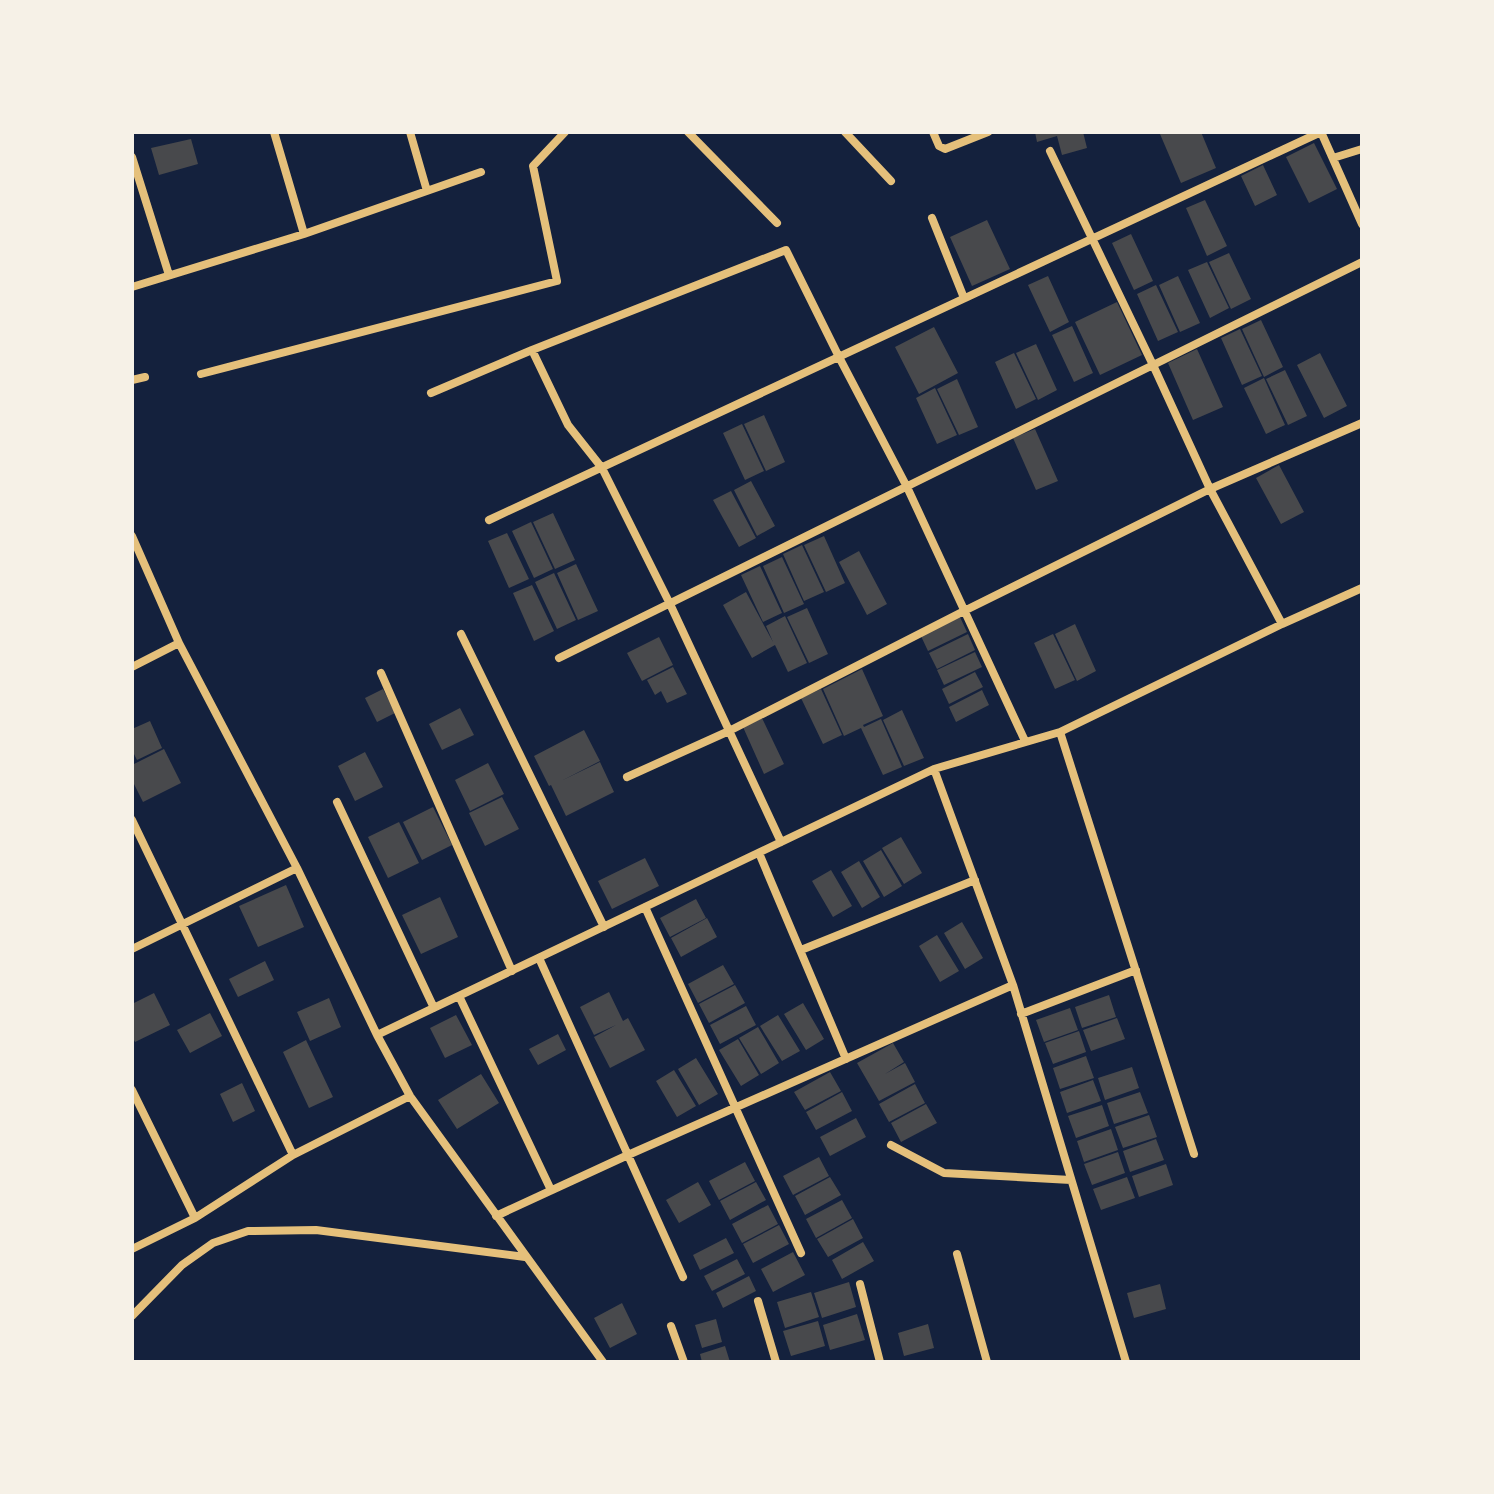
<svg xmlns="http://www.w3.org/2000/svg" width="1494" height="1494" font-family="'PT Sans',sans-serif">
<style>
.building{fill:#48494c}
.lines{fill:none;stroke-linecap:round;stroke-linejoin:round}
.minor{stroke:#e5c07b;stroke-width:8}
</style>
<rect width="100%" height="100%" fill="#14213d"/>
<path class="building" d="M1035,132H1083L1087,148L1062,155L1057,136L1037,142Z
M1166,132H1201L1216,168L1181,183L1160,134Z
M191,139L198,164L159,175L151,148Z
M1314,143L1337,189L1309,203L1286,157Z
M1263,165L1277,195L1255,206L1241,176Z
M1205,200L1227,246L1207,256L1186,208Z
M987,220L1010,269L972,286L950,237Z
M1131,234L1153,281L1134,290L1112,243Z
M1229,253L1251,299L1231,309L1209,262Z
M1207,262L1229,308L1210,318L1188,270Z
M1048,276L1069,322L1050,332L1028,285Z
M1178,276L1200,323L1180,332L1159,285Z
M1156,285L1178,332L1158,341L1137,294Z
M1117,302L1142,355L1100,375L1075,322Z
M1261,320L1283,367L1264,377L1242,329Z
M1072,326L1093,373L1074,382L1052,335Z
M934,327L958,373L919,394L895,347Z
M1240,329L1262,376L1242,385L1221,338Z
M1036,344L1057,390L1038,400L1016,353Z
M1197,349L1223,407L1193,420L1168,363Z
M1014,353L1036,399L1016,409L995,362Z
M1320,353L1347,406L1324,418L1297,365Z
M1285,370L1307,416L1288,425L1266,379Z
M1264,378L1285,425L1266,434L1244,388Z
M957,379L978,427L959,435L937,389Z
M935,388L957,435L937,444L916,398Z
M764,415L785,462L766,471L744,424Z
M742,424L764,471L745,480L723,433Z
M1035,429L1058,481L1036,490L1013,438Z
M1279,465L1304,512L1281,524L1256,478Z
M751,481L775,526L757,536L734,490Z
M731,491L756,538L739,547L713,500Z
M553,513L575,560L555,569L533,522Z
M531,522L553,569L534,578L512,531Z
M507,533L529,579L509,588L488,541Z
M824,536L845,583L826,592L804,545Z
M802,545L824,592L804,601L783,554Z
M859,551L887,604L867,615L839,562Z
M782,557L804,604L784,613L763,566Z
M576,564L598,611L578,620L557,573Z
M760,566L782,613L763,622L741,575Z
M554,573L576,620L557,629L535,582Z
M532,585L554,631L534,641L513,593Z
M746,592L773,642L766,626L785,616L807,663L788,672L775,645L752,658L723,605Z
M807,608L828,654L809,663L787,617Z
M959,615L967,632L928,651L920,634Z
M1075,624L1096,671L1077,681L1055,634Z
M968,634L975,650L937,669L929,653Z
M1053,634L1075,680L1055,689L1034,643Z
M659,637L673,665L642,681L627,653Z
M975,652L982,667L944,685L937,670Z
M673,667L687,694L667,703L661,691L655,695L647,680Z
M862,669L883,716L863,725L864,727L881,719L902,767L883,775L861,728L844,736L823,689Z
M975,672L983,687L949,704L942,689Z
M383,689L395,713L377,722L365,698Z
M821,689L842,735L823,744L801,698Z
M982,690L989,705L956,722L949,707Z
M460,708L474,735L442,750L429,724Z
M902,710L924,758L904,766L883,720Z
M762,718L784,764L764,774L743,727Z
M150,721L162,748L137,760L132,750V729Z
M584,730L600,761L563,780L600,762L614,792L566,816L551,785L549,786L534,756Z
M164,749L181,783L143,802L132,780V765Z
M365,752L383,787L355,801L338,766Z
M488,763L504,794L470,811L455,780Z
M502,797L519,829L485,846L469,813Z
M433,807L452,845L422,860L403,822Z
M399,822L419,863L388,878L368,837Z
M901,837L922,873L904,884L882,848Z
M881,850L902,886L884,897L863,861Z
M645,858L659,886L612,909L598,881Z
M859,861L880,897L862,908L841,872Z
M831,870L852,906L833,917L812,881Z
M286,885L304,927L258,947L239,906Z
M440,897L458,937L421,954L402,915Z
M696,899L706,918L670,937L660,918Z
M707,918L717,937L681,957L671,938Z
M962,922L983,958L965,969L944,933Z
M937,935L959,971L940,982L919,946Z
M265,961L274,980L238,997L229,979Z
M723,965L734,984L698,1003L688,984Z
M735,985L745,1003L709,1023L699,1004Z
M609,992L623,1021L628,1018L645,1050L610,1068L594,1037L616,1025L594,1035L580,1007Z
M154,993L170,1025L135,1042L132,1036V1004Z
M1109,995L1116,1017L1082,1028L1075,1007Z
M329,998L341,1027L310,1041L297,1012Z
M803,1003L824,1039L806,1050L784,1014Z
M746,1006L756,1025L720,1044L710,1025Z
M1070,1008L1078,1030L1044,1042L1036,1020Z
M210,1013L222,1036L190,1053L177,1030Z
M456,1015L472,1045L445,1058L430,1028Z
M778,1015L800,1051L782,1061L760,1026Z
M1117,1018L1125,1039L1091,1051L1083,1030Z
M758,1027L779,1063L761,1074L739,1038Z
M1079,1031L1086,1052L1053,1064L1045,1043Z
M558,1034L566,1050L538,1065L529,1049Z
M738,1039L759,1075L741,1086L719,1050Z
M306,1040L333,1097L309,1108L283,1052Z
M893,1043L904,1062L885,1074L905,1063L915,1082L879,1101L857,1063Z
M1086,1056L1094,1078L1060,1089L1053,1068Z
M696,1058L718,1094L699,1105L678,1069Z
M1132,1067L1139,1088L1105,1100L1098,1078Z
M674,1070L696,1106L677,1117L656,1081Z
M830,1072L841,1091L805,1110L794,1092Z
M481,1074L499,1103L457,1129L438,1100Z
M1093,1080L1101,1101L1067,1113L1060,1092Z
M242,1083L255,1111L233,1122L220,1094Z
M915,1084L925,1103L889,1122L879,1104Z
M842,1092L852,1111L816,1130L806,1112Z
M1140,1092L1148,1113L1114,1124L1107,1103Z
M926,1104L937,1123L901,1142L891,1123Z
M1102,1105L1109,1126L1076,1138L1068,1116Z
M1149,1115L1157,1137L1123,1148L1115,1127Z
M856,1118L866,1137L830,1156L820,1137Z
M1111,1129L1118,1150L1084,1162L1077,1141Z
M1156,1139L1164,1160L1130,1172L1123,1151Z
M1118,1152L1125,1173L1092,1185L1084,1164Z
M819,1157L829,1176L793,1195L783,1176Z
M745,1162L755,1181L719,1200L709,1181Z
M1166,1164L1173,1185L1139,1197L1132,1176Z
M830,1177L841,1195L805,1215L795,1196Z
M1127,1177L1135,1198L1101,1210L1093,1189Z
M698,1182L711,1205L679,1223L666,1200Z
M756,1182L766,1200L730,1220L720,1201Z
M842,1200L852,1218L816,1238L806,1219Z
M768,1205L778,1224L742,1243L732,1224Z
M853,1219L863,1238L828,1257L817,1239Z
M779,1225L789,1244L753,1263L743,1244Z
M726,1238L734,1253L700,1270L693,1255Z
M863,1242L874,1261L842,1279L832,1260Z
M793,1252L805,1275L773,1292L761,1269Z
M737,1259L745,1274L712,1291L704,1276Z
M749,1276L756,1291L723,1308L716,1293Z
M849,1282L856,1307L822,1318L814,1293Z
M1160,1284L1166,1309L1134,1318L1127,1293Z
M811,1292L819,1317L785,1328L777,1302Z
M622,1303L637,1334L610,1348L594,1318Z
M857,1314L865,1340L830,1350L823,1325Z
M716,1319L722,1342L702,1348L695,1325Z
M818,1321L825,1346L791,1356L783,1331Z
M928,1324L934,1348L904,1356L898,1333Z
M725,1346L730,1362H702L700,1354Z"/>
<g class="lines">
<path class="minor" d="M274,132L304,234
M410,132L427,191
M688,132L777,223
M845,132L891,181
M933,132L939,146L945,149L988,132
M1321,132L1362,224
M1050,151L1153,365L1210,489L1282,624
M132,157L169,275
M1333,158L1362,149
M932,218L964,298
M132,287L304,234L481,172
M532,350L568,425L602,468L670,604L781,842
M201,374L557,281L533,166L565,132
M132,380L145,377
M431,393L532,350L786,250L839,357L907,487L1025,741
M489,520L1321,132
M132,536L179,643L297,868L377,1035L410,1096L603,1362
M461,634L604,927
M559,658L1362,262
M132,667L179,643
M381,673L512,971
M1060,732L1194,1154
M934,769L1013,985L1126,1362
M627,777L729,731L964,611L1210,489L1362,423
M337,802L434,1008
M132,820L293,1155
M759,853L846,1059
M645,907L801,1253
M132,949L297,868
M801,950L975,880
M539,958L683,1277
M459,996L551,1190
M1021,1014L1136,970
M377,1035L934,769L1060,732L1282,624L1362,588
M132,1090L195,1218
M891,1145L944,1173L1071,1180
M496,1216L628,1155L1013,985
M132,1249L195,1218L293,1155L410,1096
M957,1254L987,1362
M860,1284L880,1362
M758,1301L776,1362
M132,1316L182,1265L213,1243L248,1231L316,1230L525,1257
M671,1326L684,1362"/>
</g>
<rect width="1494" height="1494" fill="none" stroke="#f6f1e7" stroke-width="268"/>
</svg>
